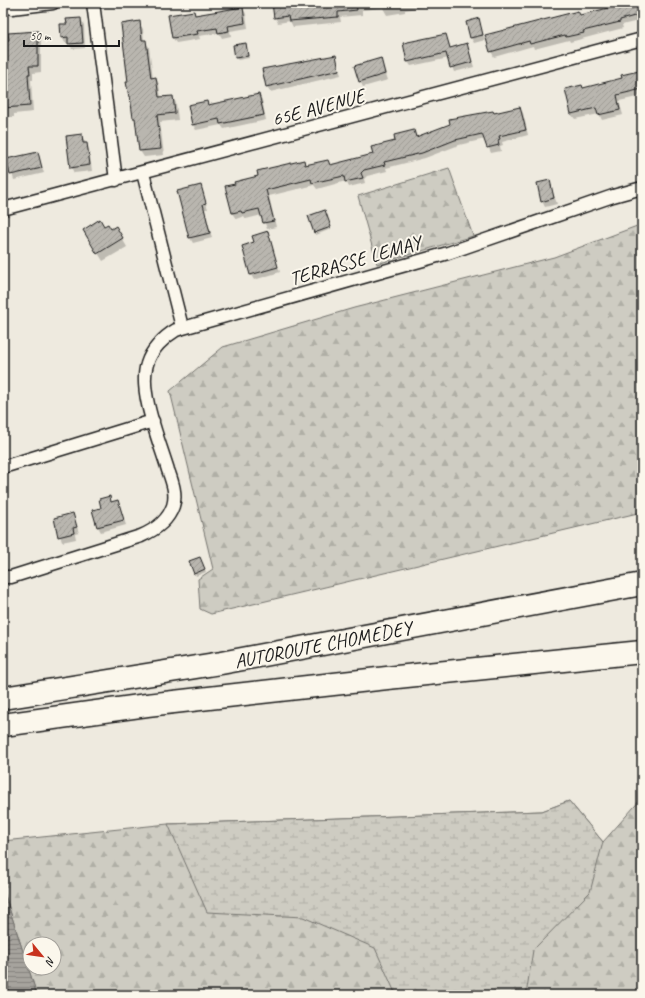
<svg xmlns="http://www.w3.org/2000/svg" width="645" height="998" font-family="Caveat,sans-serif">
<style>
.forest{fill:url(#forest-firs);stroke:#75746f;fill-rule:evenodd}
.wetland{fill:url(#wetland-marsh);stroke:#75746f}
.water{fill:url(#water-rules);stroke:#6f6d69}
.shadow{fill:#0003}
.building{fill:url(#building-hatch);stroke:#1c1c1c}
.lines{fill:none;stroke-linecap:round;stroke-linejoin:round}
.street-casing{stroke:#1c1c1c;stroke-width:15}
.highway-casing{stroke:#1c1c1c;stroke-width:25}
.street{stroke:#fbf7ec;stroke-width:12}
.highway{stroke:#fbf7ec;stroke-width:22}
.labels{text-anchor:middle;stroke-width:4;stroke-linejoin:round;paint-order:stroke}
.street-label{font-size:20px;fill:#1c1c1c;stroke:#fbf7ec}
</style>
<defs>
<pattern id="forest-firs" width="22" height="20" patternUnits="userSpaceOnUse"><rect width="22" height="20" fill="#ceccc2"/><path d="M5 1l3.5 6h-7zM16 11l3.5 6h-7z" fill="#b0afa6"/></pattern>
<pattern id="wetland-marsh" width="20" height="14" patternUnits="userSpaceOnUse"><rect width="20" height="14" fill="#ceccc2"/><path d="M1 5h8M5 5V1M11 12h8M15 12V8" fill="none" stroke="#b0afa6"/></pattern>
<pattern id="water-rules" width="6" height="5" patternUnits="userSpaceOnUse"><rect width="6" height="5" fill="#a6a39d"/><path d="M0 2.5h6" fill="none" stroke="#86847f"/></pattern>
<pattern id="building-hatch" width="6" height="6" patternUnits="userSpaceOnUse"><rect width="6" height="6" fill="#b9b6af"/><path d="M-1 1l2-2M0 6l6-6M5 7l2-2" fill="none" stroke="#9e9c96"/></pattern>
</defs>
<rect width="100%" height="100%" fill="#eeeadf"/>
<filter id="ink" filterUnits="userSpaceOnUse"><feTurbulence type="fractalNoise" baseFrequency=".025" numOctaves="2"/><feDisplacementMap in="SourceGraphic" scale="8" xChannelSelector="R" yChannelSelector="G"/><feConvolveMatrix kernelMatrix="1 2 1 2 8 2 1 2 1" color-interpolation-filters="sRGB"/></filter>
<g filter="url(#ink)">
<path class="forest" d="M449,168L473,236L377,264L358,196Z
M637,226L642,227V512L211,614L200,609L198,579L213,569L170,391L223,347L354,308L554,257Z
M642,798V995H37L3,889V841L168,824L542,811L569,801L603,842ZM30,944H54V968H30Z"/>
<path class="wetland" d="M569,801L603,842L590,892L533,950L526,995H396L375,948L303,917L207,912L168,824L542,811Z"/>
<path class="water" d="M3,889L37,995H3Z"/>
<path class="shadow" d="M273,3H448L405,10V12L387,15L383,8L362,10V15L340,17L341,22L293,27L290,21L278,23L275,17Z
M626,3H642V20L622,25L623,28L570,42L569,40L534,49L533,46L494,57L491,51L580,16L626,4Z
M243,8L246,14L248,28L230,31L231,36L222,38L219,33L199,36L200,39L176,43L173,38L194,12L196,16Z
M81,19L84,25L85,48L72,49L69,43H65L62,37L68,25Z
M478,20L485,40L474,43L471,38Z
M139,23L143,29L144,41L149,47L153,78H155L159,84L161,98L173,97L176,103L178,120L160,122L164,155L144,157L140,151L137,123L134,118L127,83L129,82Z
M38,32L41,39V72L33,73V80H31L33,112L14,114V117H3V42Z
M446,35L451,49L467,45L474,67L454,72L449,58L411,66L408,62Z
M246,44L249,58L238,60L236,58Z
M335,56L341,75L270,92L267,86Z
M381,59L388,80L363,87L360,81Z
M642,71V96L619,101L623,115L602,120L599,114L575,119L571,114L566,90L583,89L623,79V76Z
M259,95L262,100L266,120L224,129L221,125L196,130L193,125L207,102L209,106Z
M520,108L523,113L528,135L502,142L503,145L500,146L501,151L491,153L485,139L459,145L425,158L386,168L387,171L367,176L364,179L365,183L349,187L346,181L317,189L314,185L269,196L276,227L267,229L262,215L246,219L244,216L236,219L232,213L259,177L303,162L306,166L328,161L331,166L374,155L414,131L417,137Z
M82,136L89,149L92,171L74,173L71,167Z
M37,153L44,173L14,180L8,160Z
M549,181L557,204L545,207L542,201Z
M200,186L208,209H205L212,238L193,243L190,238Z
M326,214L331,229L316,235L315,232Z
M103,228L111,230L116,228L127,247L103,261L84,230Z
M267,233L280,272L254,280L251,275L255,243Z
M109,498L112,503L118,501L126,525L101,532L98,527L103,508Z
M73,514L79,533L75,534L76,539L62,542L55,519Z
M201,560L206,572L196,576L195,573Z"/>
<path class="building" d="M272,3H356L357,10L338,12V17L289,21L288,16L274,18Z
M628,3H642V14L620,20V22L583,31L584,33L566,37L565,35L530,44L529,41L490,52L485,35L578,11L580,15Z
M243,7L245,23L228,26L229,31L218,33L217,28L197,31L198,34L172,38L168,15L194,11L195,15Z
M81,18L83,43L68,44V37L61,38L60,24H67L66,19Z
M479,18L483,35L470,38L466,22Z
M140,21L142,40H146L151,78L156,77L159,97L173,96L175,113L157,115L161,149L139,151L135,118H133L130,96L129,97L126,82H128L121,24Z
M38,31V66H29L30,74H28L30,106L3,108V41L9,40L8,33Z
M446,34L450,48L467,43L472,62L450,68L446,53L407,62L403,43Z
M246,43L248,56L235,58L233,45Z
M336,55L339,70L266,87L262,69Z
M381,58L385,74L359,82L354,66Z
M639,71L642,89L617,95L620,110L598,115L596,108L571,114L565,89L582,85L583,88L622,78L621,75Z
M259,94L264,115L220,124L219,119L192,125L188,105L207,101L208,105Z
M520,107L526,130L499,136L500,139L498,140L499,145L487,148L482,134L455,140L422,153L384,162L385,165L364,170L361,173L363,178L345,182L344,176L312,183L311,179L266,190L274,221L263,223L259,209L242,213L241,211L232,213L225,186L235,184L234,182L258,176L257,171L304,160L305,165L328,160L330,165L373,154L371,147L395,141L394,135L414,130L416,137L450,124L449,119L493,111L494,113Z
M82,134L83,143H87L90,165L70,168L66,136Z
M38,152L42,168L10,175L6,159Z
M550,180L554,198L541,202L537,183Z
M201,185L206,203L203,204L210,233L189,238L177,191Z
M325,210L331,227L314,233L308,216Z
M100,219L104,226L108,224L111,229L116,226L123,238L97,254L83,230Z
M268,231L278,267L250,275L242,246L254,242L252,236Z
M110,496L111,502L118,500L124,520L97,527L92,510L101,508L99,499Z
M73,513L77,527L73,528L74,533L58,537L54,518Z
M200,557L205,569L194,574L189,561Z"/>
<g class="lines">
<defs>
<path id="street" d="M93,3L116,180
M12,8L53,3
M143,173L182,327
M3,209L642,39
M3,467L153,421
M3,577H11L141,536C155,530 168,521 173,506C177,494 172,481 168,470C160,443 138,391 147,364C151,350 164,337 176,330L448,253L613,196L642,188"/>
<path id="highway" d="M3,698L221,663L642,584
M3,725L147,705L387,678L642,652"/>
</defs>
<use href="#street" class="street-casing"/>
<use href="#highway" class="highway-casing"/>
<use href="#street" class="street"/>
<use href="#highway" class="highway"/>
</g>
</g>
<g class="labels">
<g class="street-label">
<text transform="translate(318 107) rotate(-15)" y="7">65E AVENUE</text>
<text transform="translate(355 260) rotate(-16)" y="7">TERRASSE LEMAY</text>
<text transform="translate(323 644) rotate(-11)" y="7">AUTOROUTE CHOMEDEY</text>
</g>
</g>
<rect width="645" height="998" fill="none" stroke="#fbf7ec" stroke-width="16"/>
<rect x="8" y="8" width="629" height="982" fill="none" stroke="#1c1c1c" stroke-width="1.5" filter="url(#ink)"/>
<g transform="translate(42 956) rotate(119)"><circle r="19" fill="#fbf7ec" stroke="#a29f99"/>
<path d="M0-3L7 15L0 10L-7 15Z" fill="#c8321e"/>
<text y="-6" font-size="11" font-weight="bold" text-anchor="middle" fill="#1c1c1c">N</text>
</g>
<path d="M24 40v6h95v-6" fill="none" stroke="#1c1c1c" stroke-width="2"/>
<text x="30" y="40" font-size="12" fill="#1c1c1c" stroke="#fbf7ec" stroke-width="3" paint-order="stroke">50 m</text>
</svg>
